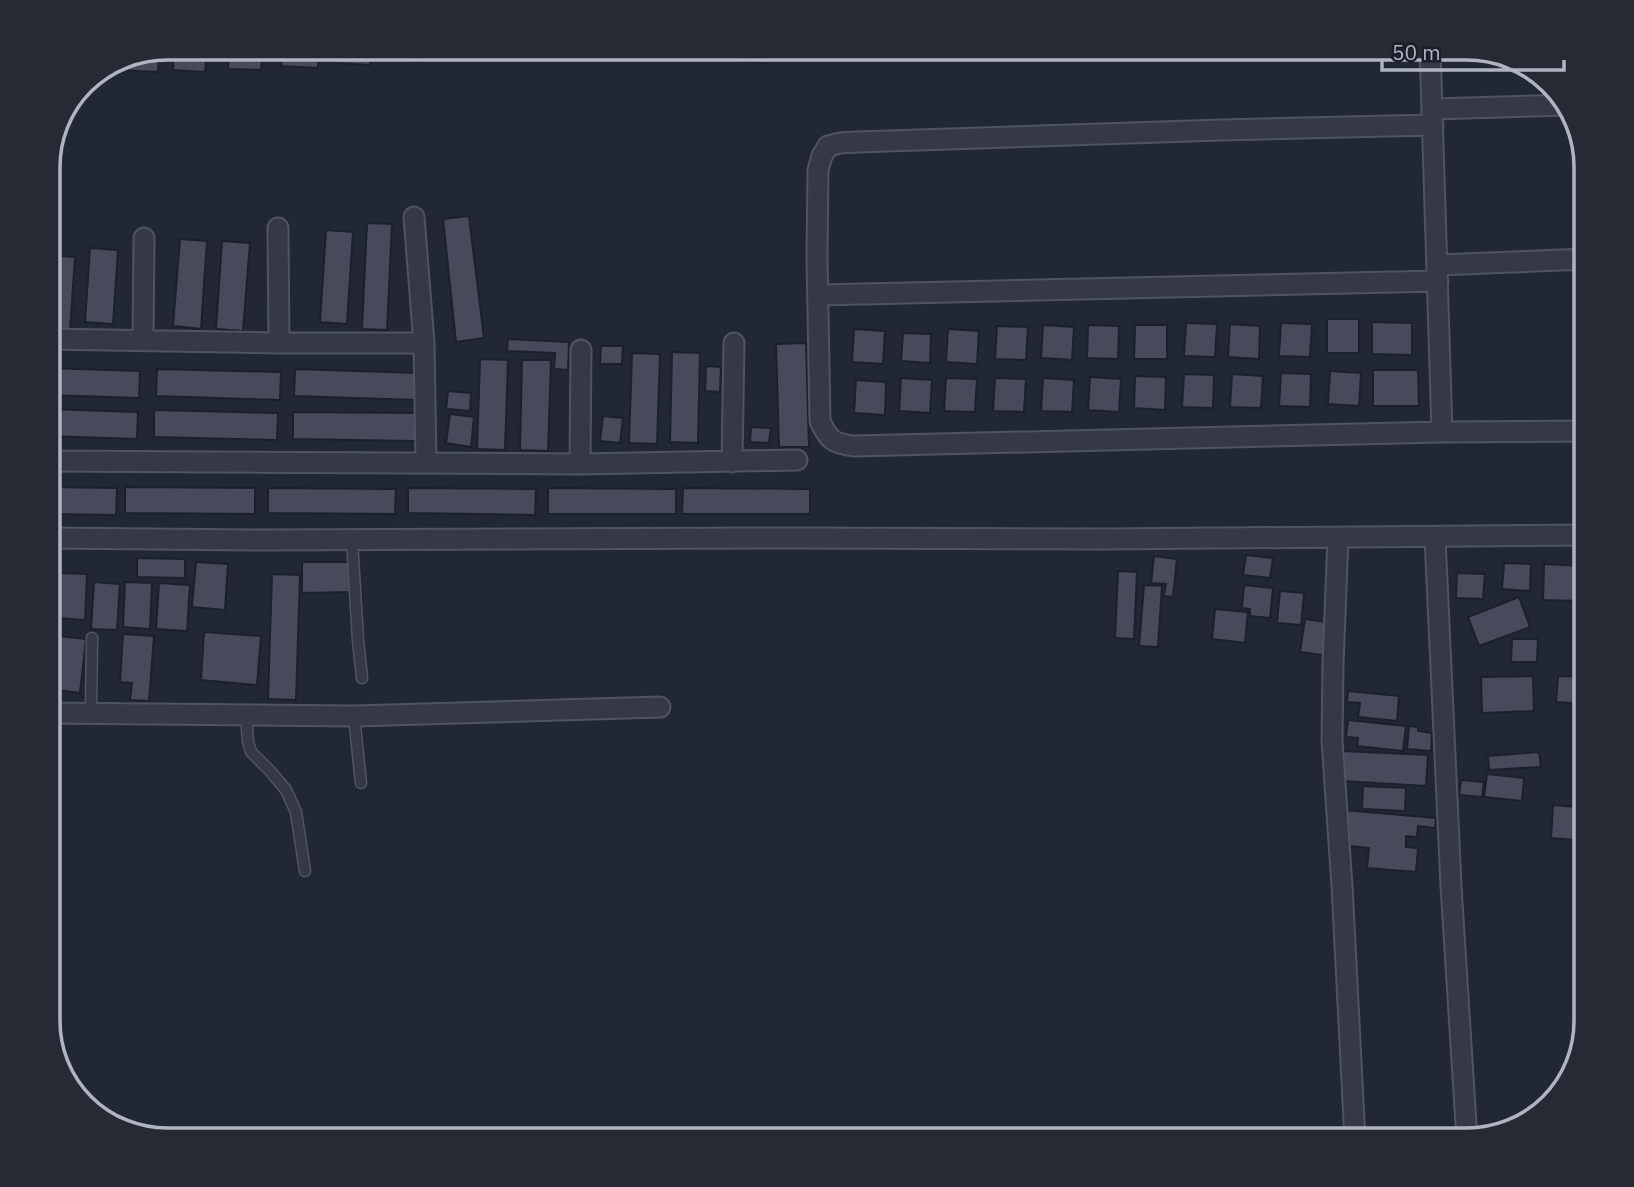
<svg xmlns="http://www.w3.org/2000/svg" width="1634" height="1187" font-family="'IBM Plex Sans',sans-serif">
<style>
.building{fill:#464a5a;stroke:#1d202b;stroke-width:2}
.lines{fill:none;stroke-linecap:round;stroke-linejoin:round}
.lane-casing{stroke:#50545f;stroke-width:13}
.street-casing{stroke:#50545f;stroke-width:23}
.lane{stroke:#353945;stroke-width:10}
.street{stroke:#353945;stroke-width:19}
.rim{fill:none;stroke:#b0b4c1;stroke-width:3.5}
</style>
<rect width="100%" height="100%" fill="#222734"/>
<path class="building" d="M174,47H207L205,72L173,70Z
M229,47H263L261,70L228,69Z
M282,47H319L318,68L281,66Z
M335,47H371L370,65L335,63Z
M394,47H424L423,62L393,60Z
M438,47H476L475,57L438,56Z
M488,47H524L523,61L487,58Z
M538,47H576V54H538Z
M589,47H624V61H589Z
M638,47H672V57L638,56Z
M685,47H725L724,58L684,56Z
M737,47H768L767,63L737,61Z
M159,50L158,72L118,70V66Z
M469,216L484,338L456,342L443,219Z
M367,223L392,224L387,330L362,329Z
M326,230L353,232L347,324L320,322Z
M180,239L207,241L201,329L173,326Z
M222,241L250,243L243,331L216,329Z
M90,248L118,250L113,324L85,322Z
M48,255L75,257L70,331L48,329Z
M1327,319H1359V353H1327Z
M1372,322L1412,323V355L1372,354Z
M1186,323L1217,324L1215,357L1184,356Z
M1281,323L1312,324L1310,357L1279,356Z
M1230,324L1260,326L1259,359L1228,357Z
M1043,325L1074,327L1072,360L1041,358Z
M1088,325L1119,326L1118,359L1087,358Z
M1135,325H1167V359H1134Z
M997,326L1028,327L1026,360L995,359Z
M854,329L885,331L883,364L852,362Z
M948,329L979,331L977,364L946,362Z
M903,333L931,334L930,363L901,361Z
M508,339L569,342L568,370L554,369L555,353L507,351Z
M806,343L809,447H779L776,344Z
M601,346H623L622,364H600Z
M672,352L700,353L698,443L670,442Z
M632,353L660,354L657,444L629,443Z
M480,359L508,360L505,450L477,449Z
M522,360H551L548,451L520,450Z
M706,366L721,367L720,392L705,391Z
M48,368L140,371L139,398L48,395Z
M157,369L281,372L280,400L156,396Z
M295,369L418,373L417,400L294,396Z
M1373,370H1418L1419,406H1373Z
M1330,371L1361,373L1359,406L1328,404Z
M1281,373L1311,374L1310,407L1279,406Z
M1184,374L1214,375L1213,408L1182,407Z
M1232,374L1263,376L1261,408L1230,407Z
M1135,376L1166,377L1165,410L1134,408Z
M1090,377L1121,379L1119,412L1088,410Z
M901,378L932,380L930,413L899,411Z
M946,378L977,379L975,412L944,411Z
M995,378L1026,379L1024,412L993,411Z
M1043,378L1074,380L1072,412L1041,411Z
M856,380L886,382L885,415L854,413Z
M448,391L471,393L470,411L446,409Z
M48,409L138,412L137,439L48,436Z
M154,410L278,413L277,440L154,437Z
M293,412L417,413L416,441L293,439Z
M450,414L474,417L471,447L446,443Z
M603,416L623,418L620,443L600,441Z
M751,427L771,428L769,443L750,442Z
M48,487L117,488L116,515L48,514Z
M125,487L255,488V514L125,513Z
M268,488L396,489L395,514L268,513Z
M408,488L536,489L535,515L408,513Z
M548,488L676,489V514H548Z
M683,488L810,489V514H682Z
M1246,555L1273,558L1270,578L1243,575Z
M1154,556L1177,559L1173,597L1164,596L1166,584L1151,583Z
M137,558L185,559V578L137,577Z
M196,562L228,564L225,610L192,607Z
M302,562H350L351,592L302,593Z
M1504,563L1531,564L1530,591L1502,589Z
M1544,564L1581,566L1580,601L1543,600Z
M1118,571L1137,572L1134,639L1115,638Z
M60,573L87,574L85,620L58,618Z
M1457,573L1485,574L1483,599L1456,598Z
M272,574L300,575L296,700L268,699Z
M94,582L120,584L117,630L91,629Z
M125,582L152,583L150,629L123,627Z
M159,583L190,585L187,631L156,629Z
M1144,585L1162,586L1158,647L1139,646Z
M1244,585L1273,588L1270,618L1250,616V609L1242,608Z
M1280,591L1304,593L1301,625L1277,623Z
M1519,597L1530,627L1479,646L1468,617Z
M1215,609L1248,612L1245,643L1212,639Z
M1305,619L1334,623L1329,656L1300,652Z
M204,632L261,636L257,685L201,680Z
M123,634L154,636L149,701L130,700L132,683L120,682Z
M49,635L86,639L80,693L48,689Z
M1512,639H1538L1537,662H1511Z
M1533,676L1534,711L1482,713L1481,677Z
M1558,676L1587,677V704L1556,702Z
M1348,691L1399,696L1397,721L1358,717L1360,703L1347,702Z
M1348,720L1406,726L1403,751L1357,746L1358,738L1346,737Z
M1409,726L1418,727V731L1432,733L1431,751L1407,749Z
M1343,751L1428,755L1426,786L1342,781Z
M1539,752L1541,767L1489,770L1488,756Z
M1487,774L1524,778L1522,801L1484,797Z
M1461,780L1484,782L1482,797L1459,795Z
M1363,786L1406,788L1405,811L1362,809Z
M1553,805L1587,808V841L1551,838Z
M1343,810L1436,818L1435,828L1418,826L1417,837L1406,836V847L1418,848L1416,872L1367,868L1369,848L1340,845Z
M1574,870H1587V894H1574Z"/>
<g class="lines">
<defs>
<path id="lane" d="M352,540L358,640L362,678
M91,713L92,638
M246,715L248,742L251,752L271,772L286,790L296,812L305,871
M354,716L361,783"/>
<path id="street" d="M1430,47L1442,432
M1432,109L1567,105
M1433,125L1221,130L857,142L840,143L828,146L822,156L818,170L817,258L820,421C828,439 833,444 854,446L1442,432L1587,431
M414,217L424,343L426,462
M278,228L279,343
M1437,265L1587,259
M818,295L1438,281
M48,339L279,343H424
M143,341L144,238
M48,461L580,464L797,460
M732,462L734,343
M580,464L581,350
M1435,537L1451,886L1467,1140
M48,538L259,540L792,538L1105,539L1587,535
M1338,538L1333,664L1332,740L1342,886L1355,1140
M48,713L354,716L660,707"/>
</defs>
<use href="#lane" class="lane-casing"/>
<use href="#street" class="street-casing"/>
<use href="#lane" class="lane"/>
<use href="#street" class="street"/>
</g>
<path d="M0 0H1634V1187H0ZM167 60H1467A107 107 0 0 1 1574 167V1021A107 107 0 0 1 1467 1128H167A107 107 0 0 1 60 1021V167A107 107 0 0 1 167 60Z" fill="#272a35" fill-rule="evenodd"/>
<path class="rim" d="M167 60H1467A107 107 0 0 1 1574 167V1021A107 107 0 0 1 1467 1128H167A107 107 0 0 1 60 1021V167A107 107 0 0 1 167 60Z"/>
<path d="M1382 60v10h182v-10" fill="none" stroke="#b0b4c1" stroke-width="3.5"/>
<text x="1392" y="60" font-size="21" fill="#b0b4c1" stroke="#1b1e29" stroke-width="5" paint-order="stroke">50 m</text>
</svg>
